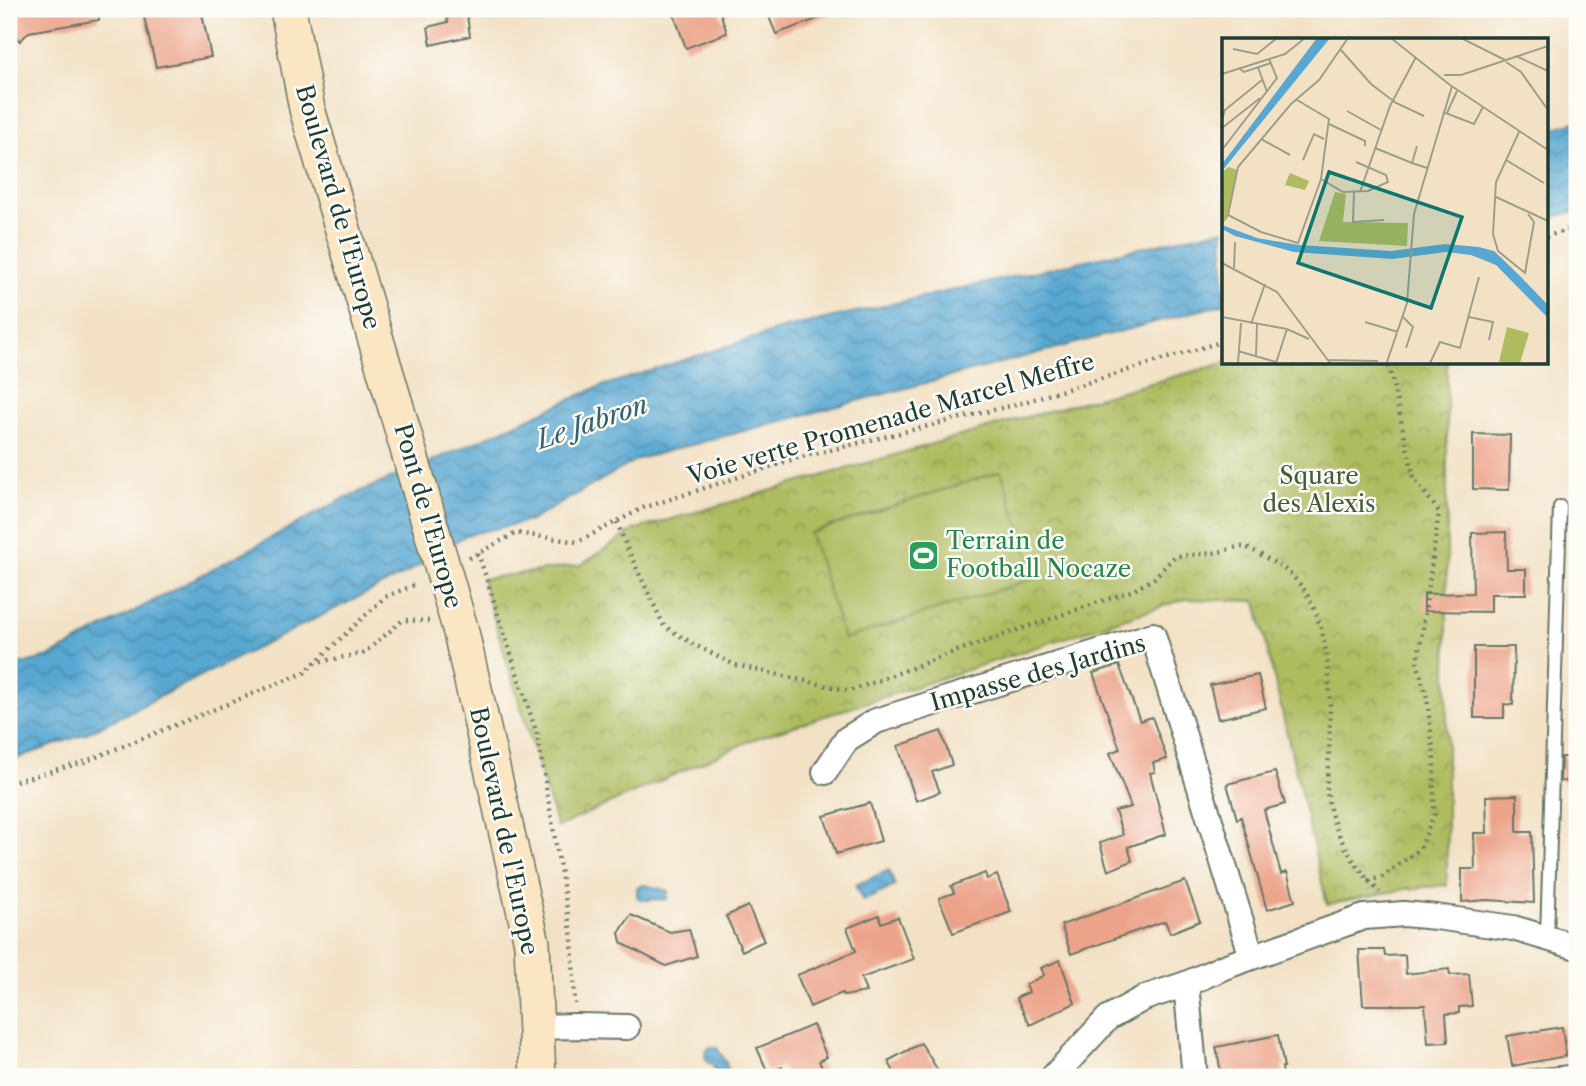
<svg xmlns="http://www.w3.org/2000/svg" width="1586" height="1086" font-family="'Libre Caslon Text',serif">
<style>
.park{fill:url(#park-crowns);stroke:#667c49;stroke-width:2}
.pitch{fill:#aebb5e;stroke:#667c49;stroke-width:2}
.water{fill:url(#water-waves);stroke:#3c7283;stroke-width:2}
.building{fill:#eca389}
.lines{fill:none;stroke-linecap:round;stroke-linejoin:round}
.service-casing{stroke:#697667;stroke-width:16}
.minor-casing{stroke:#697667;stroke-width:28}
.secondary-casing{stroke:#697667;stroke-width:38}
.path{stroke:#697667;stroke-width:4.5;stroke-dasharray:2 5;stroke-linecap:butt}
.service{stroke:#fff;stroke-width:12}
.minor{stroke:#fff;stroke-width:24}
.secondary{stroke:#fbe6c4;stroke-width:35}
.secondary-bridge-casing{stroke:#697667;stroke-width:38;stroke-linecap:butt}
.secondary-bridge{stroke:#fbe6c4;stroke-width:35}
.labels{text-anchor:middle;stroke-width:5;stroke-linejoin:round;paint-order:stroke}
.street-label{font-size:24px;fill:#1f3d34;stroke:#fdfcf7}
.park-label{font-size:24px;fill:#435c3e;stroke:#fdfcf7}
.leisure-label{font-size:24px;fill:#27864d;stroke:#fdfcf7;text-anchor:start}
.water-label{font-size:26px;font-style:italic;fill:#33626b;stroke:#fdfcf7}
.inset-road{fill:none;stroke:#9e9f8b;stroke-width:2}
.view{fill:#0f766e;fill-opacity:0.15;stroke:#0f766e;stroke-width:3.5}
.inset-edge{fill:none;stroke:#1f3d34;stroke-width:3.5}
</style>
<defs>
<pattern id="park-crowns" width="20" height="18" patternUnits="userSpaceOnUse" patternTransform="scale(1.75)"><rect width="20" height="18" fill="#aebb5e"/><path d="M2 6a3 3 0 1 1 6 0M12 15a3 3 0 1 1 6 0" fill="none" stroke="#8d994e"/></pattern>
<pattern id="water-waves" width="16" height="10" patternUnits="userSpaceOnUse" patternTransform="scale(1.75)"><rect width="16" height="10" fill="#58a7d2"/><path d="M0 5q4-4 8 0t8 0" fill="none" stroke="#4889ab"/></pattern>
</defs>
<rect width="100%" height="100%" fill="#fdfcf7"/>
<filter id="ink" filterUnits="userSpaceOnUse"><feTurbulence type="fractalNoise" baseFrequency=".0143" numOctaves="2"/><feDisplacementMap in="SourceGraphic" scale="14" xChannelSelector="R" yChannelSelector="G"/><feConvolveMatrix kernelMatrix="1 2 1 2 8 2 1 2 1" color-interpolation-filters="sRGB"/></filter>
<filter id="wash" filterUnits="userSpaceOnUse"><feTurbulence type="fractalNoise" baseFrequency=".00686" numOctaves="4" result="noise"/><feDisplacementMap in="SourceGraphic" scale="28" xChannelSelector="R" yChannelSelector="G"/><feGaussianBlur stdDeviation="1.57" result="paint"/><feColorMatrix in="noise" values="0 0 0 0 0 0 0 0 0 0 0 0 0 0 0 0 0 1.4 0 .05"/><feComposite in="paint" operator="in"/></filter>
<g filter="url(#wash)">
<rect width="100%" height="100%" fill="#f2e1c5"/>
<path class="park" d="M1228,362H1447V885L1406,889L1327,904L1256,601L1185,599L754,739L557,827L482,579L581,565L634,530L1019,419Z"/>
<path class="pitch" d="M1001,471L1036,578L844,639L810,533Z"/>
<path class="water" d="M1577,121V211L1546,219V131Z
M1224,229V304L638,459L530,521L466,535L407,573L85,734L9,761V667L49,657L345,498L444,456L596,388L785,328Z
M889,870L895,886L863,901L855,885Z
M645,885L668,891L667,899L643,900L637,897V887Z
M710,1047L717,1048L726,1063L730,1077H718L712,1063H708L705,1056L706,1051Z"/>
<g id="blocks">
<path class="building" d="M9,9H98L99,20L29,32L20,41L9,31Z
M142,9H201L211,57L156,67Z
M446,9H466L470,36L431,45L428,27L448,22Z
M672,9H719L727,33L686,48Z
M766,9H838L839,11L776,34Z
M1473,434L1510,435L1509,490L1473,489Z
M1506,532L1507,569H1526V594H1491V612L1424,611V594L1473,593L1472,533Z
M1474,647H1514L1513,705L1504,704V718H1474Z
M1119,665L1140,721L1152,717L1167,759L1153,763L1155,772L1150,773L1166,834L1128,847L1132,861L1108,871L1100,843L1123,835L1115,811L1131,807L1110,753L1120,749L1093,673Z
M1258,675L1266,708L1218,719L1210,685Z
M941,731L952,765L932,772L940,792L916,801L898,746Z
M1561,757H1577V782L1560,781Z
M1275,772L1285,804L1264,810L1281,874L1287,872L1295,901L1267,910L1241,817L1237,819L1227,784Z
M1517,795V832H1532L1534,903L1487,900L1462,902V869H1475L1474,833H1487L1486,796Z
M870,803L881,841L836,854L824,816Z
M985,873L987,879L997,875L1011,912L953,933L939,898L954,893L951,886Z
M1185,881L1200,921L1170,933L1165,921L1071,954L1061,925Z
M748,906L764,941L742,951L726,916Z
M631,915L670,932L689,929L697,956L666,966L625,945L621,942L619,933Z
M879,915L881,923L898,917L914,959L861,978L866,992L844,996L842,993L810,1007L797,975L856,951L847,928Z
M1359,950H1384L1385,956L1405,955L1406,974L1449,969L1450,975L1469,974L1472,1006L1459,1007V1013L1446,1014L1448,1042L1428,1043L1425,1005H1363Z
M1060,960L1075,1003L1030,1025L1016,998L1029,992L1026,985L1044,975L1041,968Z
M813,1025L827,1057L819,1061L826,1077H786L782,1067L768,1073L757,1048Z
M1562,1027L1566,1056L1512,1066L1507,1036Z
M1278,1035L1284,1067H1282L1283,1077H1222L1216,1047Z
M921,1043L942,1077H897L888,1061Z"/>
</g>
</g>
<g filter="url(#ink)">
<use href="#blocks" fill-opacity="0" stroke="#697667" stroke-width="2"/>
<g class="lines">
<defs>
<path id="service" d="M1547,938L1560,507
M1527,1077L1577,1071"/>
<path id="minor" d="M825,772L847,739L876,721L1153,635L1252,957
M1186,984L1195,1077
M536,1027L576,1026L627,1027
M1053,1077L1108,1018L1144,998L1186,984L1224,967L1364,917L1404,914L1436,917L1513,928L1577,947"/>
<path id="secondary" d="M288,9L307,109L395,404
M460,628L532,943L538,1077"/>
</defs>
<use href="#service" class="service-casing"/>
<use href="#minor" class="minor-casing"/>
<use href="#secondary" class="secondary-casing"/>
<path class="path" d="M1546,237L1577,226
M617,522L627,548L664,626L695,645L735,665L850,691L957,651L1134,590L1154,578L1175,556C1189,555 1204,555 1218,552C1225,551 1236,546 1244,547C1251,548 1266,558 1273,562C1335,594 1331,692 1329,752C1329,764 1326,778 1327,790C1329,826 1354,868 1380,892
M478,553L537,734L572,938L575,1004
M469,558L516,533L577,542L643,508L798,458L1018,404L1224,341
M314,663L364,653L403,620L429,621
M9,783L84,762L304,673L385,597L417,584
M1368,881L1382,877L1420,849L1434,815V758L1427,698L1417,662L1422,633L1439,512L1414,478L1388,362"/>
<use href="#service" class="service"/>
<use href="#minor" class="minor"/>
<use href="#secondary" class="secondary"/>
<defs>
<path id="secondary-bridge" d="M395,404L460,628"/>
</defs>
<use href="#secondary-bridge" class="secondary-bridge-casing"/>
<use href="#secondary-bridge" class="secondary-bridge"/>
</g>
</g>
<defs>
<symbol id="stadium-square" viewBox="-11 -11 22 22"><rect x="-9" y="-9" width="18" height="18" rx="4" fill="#2e9e5b" stroke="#fdfcf7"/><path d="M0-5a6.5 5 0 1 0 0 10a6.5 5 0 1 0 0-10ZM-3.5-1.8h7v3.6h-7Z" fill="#fff"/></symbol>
</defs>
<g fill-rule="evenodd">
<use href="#stadium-square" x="906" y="538" width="35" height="35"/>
</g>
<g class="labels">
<g class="street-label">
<text transform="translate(338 207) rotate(74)" y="8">Boulevard de l'Europe</text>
<text transform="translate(891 419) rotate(-16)" y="8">Voie verte Promenade Marcel Meffre</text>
<text transform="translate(428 516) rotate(74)" y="8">Pont de l'Europe</text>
<text transform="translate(1038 673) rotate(-16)" y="8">Impasse des Jardins</text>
<text transform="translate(504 831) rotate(78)" y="8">Boulevard de l'Europe</text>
</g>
<g class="park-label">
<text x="1319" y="484">Square<tspan x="1319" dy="28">des Alexis</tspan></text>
</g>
<g class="leisure-label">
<text x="946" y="549">Terrain de<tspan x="946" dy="28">Football Nocaze</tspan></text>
</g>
<g class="water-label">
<text transform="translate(592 422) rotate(-19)" y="9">Le Jabron</text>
</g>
</g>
<g transform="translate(1222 38)">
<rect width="326" height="326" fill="#f2e1c5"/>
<path d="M7,129L15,132L6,180L0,186V134Z" fill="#aebb5e"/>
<path d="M113,154L124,156L121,184L186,185L185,208L97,203Z" fill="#aebb5e"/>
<path d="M68,135L87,143L83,152L63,147ZM285,289L307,295L298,325L277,324Z" fill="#aebb5e"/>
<path d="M95,0H108L0,133V126ZM0,187L35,200L77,207L169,213L223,206L257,209L272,213L297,237L325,266V279L274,227L249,217L224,214L170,221L72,214L13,198L0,191Z" fill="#58a7d2"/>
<path class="inset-road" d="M169,0L228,47L326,112M239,0L283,22M11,11L35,16L55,0M119,12L149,46L174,65L202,78M294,18L326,33M284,24L299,34L326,72M36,29L45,54M18,31L22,34L49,25M0,36L63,16L83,0M222,37H239L326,8M75,62L107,81L99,141L121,154L146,153L166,144L164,137L134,124M125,73L159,92M221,74L252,86L261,69M225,75L235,53M0,82L3,72L40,42M107,86L143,103V108M0,90L38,60M297,94L274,144L271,196L276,213L303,235L312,184L306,176M39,101L68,117M195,108L190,125L205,130M153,110L190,125M0,112L55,40L47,21M81,122L92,96L102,101M284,122L322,145M99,141L76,205L39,194L6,177L16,129L69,66L97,42L126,0M132,154L131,184L162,182M138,154L168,68L194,19M274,159L326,183M0,225L55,254L108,325M12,230L13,204M0,279L65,291L87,301M181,279L191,289L184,310M247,279L271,284L267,302M143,284L176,294M29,286L43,246M16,313L54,324M34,318L35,286M106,322L156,323M165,324L185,265L192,176L230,48M16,325L19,285M54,325L65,291M208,325L218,304L238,310L257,239"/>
<path class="view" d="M107,134L240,179L209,270L76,225Z"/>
<rect width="326" height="326" class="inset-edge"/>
</g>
<rect width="1586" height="1086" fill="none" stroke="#fdfcf7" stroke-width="35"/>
</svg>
